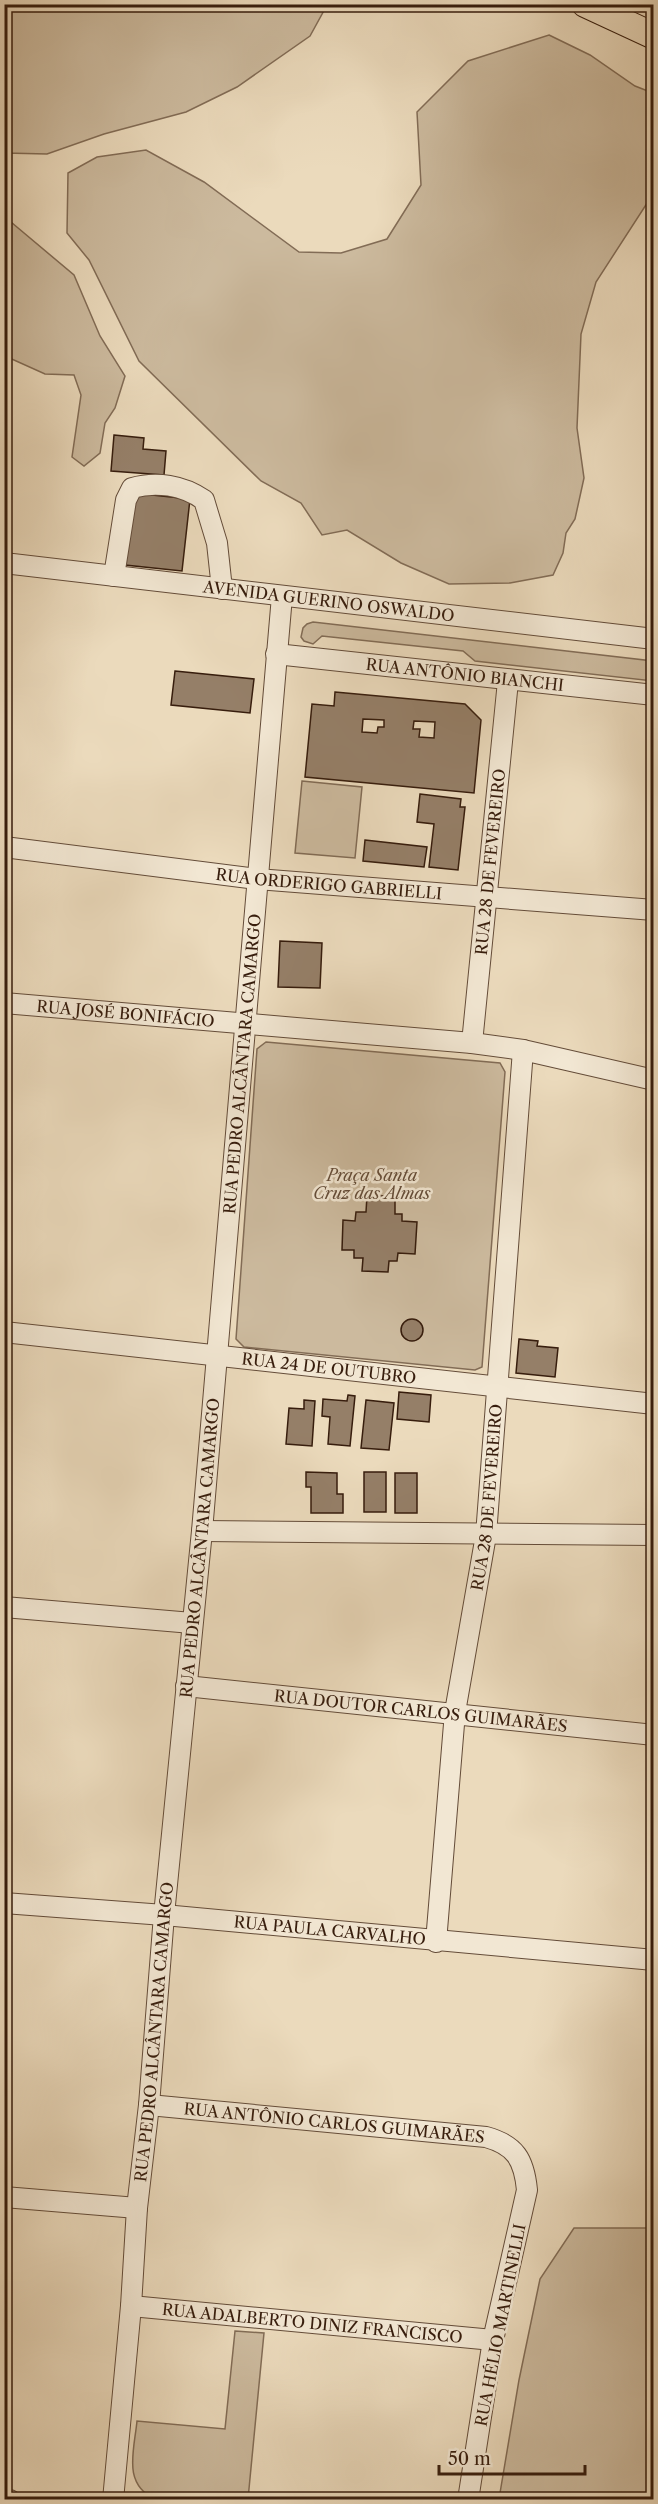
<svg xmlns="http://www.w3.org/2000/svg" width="658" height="2504" font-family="'Libre Caslon Text',serif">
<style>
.green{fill:#ccba9e;stroke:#826c56;stroke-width:1.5}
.building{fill:#957f68;stroke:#371d0d;stroke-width:1.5;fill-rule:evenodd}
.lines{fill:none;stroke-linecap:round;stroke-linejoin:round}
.minor-casing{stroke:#644c39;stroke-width:22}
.major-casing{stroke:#371d0d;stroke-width:28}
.minor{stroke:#f2e7d3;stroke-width:20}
.major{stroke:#ebdabc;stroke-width:26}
.labels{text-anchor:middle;stroke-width:5;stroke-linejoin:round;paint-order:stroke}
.street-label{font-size:16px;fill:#371d0d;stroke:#f2e7d3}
.park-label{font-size:16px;font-style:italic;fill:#644c38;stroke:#f2e7d3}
</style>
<rect width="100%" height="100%" fill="#ebdabc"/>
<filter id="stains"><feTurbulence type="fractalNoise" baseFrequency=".00333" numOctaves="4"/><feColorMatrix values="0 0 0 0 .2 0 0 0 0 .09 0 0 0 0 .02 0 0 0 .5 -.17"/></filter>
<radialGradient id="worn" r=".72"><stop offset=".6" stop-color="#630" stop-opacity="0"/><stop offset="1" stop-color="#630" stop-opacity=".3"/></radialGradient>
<path class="green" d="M5,4H327V5L310,36L237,87L186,112L104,134L47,154L5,153Z
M549,35L590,55L635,86L653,93V194L596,282L581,334L577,428L584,478L575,519L566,533L563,553L553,575L510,583L449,584L401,563L347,530L322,535L301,503L261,481L139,361L89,260L67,233L68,173L97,157L146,150L204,182L299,252L341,253L387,239L421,185L417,112L468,61Z
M5,217L74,275L100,336L125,376L115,408L105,423L100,453L84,466L72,457L81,395L74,375L45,374L5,356Z
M313,622L653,661V681L475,661L463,651L322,636L313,644L304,641L301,637L303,628L307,624Z
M302,781L362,787L355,858L295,853Z
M266,1042L500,1063L505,1072L482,1367L475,1370L244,1347L236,1339L257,1049Z
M574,2228H653V2499H499L519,2380L540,2279Z
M235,2331L264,2333L248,2499L156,2500C122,2484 134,2452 137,2421L225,2429Z"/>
<path class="building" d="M114,435L144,438L143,449L166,451L164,475L111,471Z
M133,493L190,499L182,571L125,565Z
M175,671L254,679L250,713L171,705Z
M335,692L465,704L481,720L474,793L305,777L312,704L334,706ZM363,719L384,720V727H378L377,733L362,732ZM414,721L435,722L434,738L419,737L420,729H413Z
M420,794L461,799L460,807H465L458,870L429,867L434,824L417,822Z
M365,840L427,847L424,867L363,861Z
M280,941L322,943L320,988L278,987Z
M367,1196H395V1214H402V1221L417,1222L415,1254L398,1253L397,1261H389L388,1272L362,1271L363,1258H354V1250H342L343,1220L355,1221L356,1212H366Z
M401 1330a11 11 0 1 1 22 0a11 11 0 1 1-22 0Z
M519,1339L538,1341L537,1346L558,1348L555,1377L516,1373Z
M399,1392L431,1395L429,1422L397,1419Z
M348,1395L355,1396L350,1446L328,1444L330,1417L322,1416L323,1399L347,1401Z
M304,1400L315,1401L312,1446L286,1444L289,1408L304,1409Z
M366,1400L394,1403L389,1450L361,1448Z
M306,1472L337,1473V1494H343V1513H311V1487H306Z
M364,1472H386V1512H364Z
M395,1473H417V1513H395Z"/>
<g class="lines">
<defs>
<g id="minor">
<path id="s1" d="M4,563L654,639"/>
<path d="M114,576L126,500L132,488C156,481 183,485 204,500L217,543L222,589"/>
<path id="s2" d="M276,654L654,695"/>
<path id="s3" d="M4,847L257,879L654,910"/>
<path id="s4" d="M4,1003L472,1043L523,1050L654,1080"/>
<path id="s5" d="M472,1043L508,681"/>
<path id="s6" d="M4,1332L654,1404"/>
<path d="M202,1531L654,1535"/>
<path d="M4,1607L192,1623"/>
<path id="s7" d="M186,1686L654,1735"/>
<path id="s8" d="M4,1903L164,1915L654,1960"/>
<path id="s9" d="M436,1942L455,1712L486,1535L523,1050"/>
<path id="s10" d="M149,2105L486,2137C515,2145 524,2159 527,2190L493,2340L468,2500"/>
<path d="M4,2197L137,2208"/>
<path id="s11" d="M131,2306L493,2340"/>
<path d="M4,2499L10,2500"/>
<path id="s12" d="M113,2500L131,2306L137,2208L149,2105L164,1915L202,1531L282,596"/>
</g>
<path id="major" d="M585,4L654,36"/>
</defs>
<use href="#minor" class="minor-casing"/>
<use href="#major" class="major-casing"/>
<use href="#minor" class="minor"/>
<use href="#major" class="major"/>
</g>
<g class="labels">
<g class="street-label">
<text dy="6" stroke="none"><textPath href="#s1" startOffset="327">AVENIDA GUERINO OSWALDO</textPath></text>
<text dy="6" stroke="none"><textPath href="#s2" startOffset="190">RUA ANTÔNIO BIANCHI</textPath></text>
<text dy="6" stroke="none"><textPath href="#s5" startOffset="182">RUA 28 DE FEVEREIRO</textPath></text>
<text dy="6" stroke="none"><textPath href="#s3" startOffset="327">RUA ORDERIGO GABRIELLI</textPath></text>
<text dy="6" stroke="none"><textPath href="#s4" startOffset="122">RUA JOSÉ BONIFÁCIO</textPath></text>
<text dy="6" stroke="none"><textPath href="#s12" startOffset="1442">RUA PEDRO ALCÂNTARA CAMARGO</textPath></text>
<text dy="6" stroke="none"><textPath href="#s6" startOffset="327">RUA 24 DE OUTUBRO</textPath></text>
<text dy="6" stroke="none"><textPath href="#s9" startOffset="448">RUA 28 DE FEVEREIRO</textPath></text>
<text dy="6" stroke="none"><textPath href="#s12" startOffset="956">RUA PEDRO ALCÂNTARA CAMARGO</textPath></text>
<text dy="6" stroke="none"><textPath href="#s7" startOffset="236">RUA DOUTOR CARLOS GUIMARÃES</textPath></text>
<text dy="6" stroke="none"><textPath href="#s8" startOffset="327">RUA PAULA CARVALHO</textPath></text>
<text dy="6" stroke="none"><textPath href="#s12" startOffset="470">RUA PEDRO ALCÂNTARA CAMARGO</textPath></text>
<text dy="6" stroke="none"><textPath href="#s10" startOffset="186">RUA ANTÔNIO CARLOS GUIMARÃES</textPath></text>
<text dy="6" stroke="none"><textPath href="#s11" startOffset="182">RUA ADALBERTO DINIZ FRANCISCO</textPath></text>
<text transform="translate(500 2325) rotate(-79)" y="6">RUA HÉLIO MARTINELLI</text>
</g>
<g class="park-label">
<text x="372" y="1181">Praça Santa<tspan x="372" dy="18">Cruz das Almas</tspan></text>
</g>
</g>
<rect width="658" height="2504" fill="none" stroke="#ebdabc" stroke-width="24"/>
<rect x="6" y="6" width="646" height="2492" fill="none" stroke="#371d0d" stroke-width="3"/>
<rect x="12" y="12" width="634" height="2480" fill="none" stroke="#371d0d" stroke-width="1.5"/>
<path d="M439 2465v9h146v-9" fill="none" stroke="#371d0d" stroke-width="3"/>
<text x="448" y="2465" font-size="18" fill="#371d0d" stroke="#f2e7d3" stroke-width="4.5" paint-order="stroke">50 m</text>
<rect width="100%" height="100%" filter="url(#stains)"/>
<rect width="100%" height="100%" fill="url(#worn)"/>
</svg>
